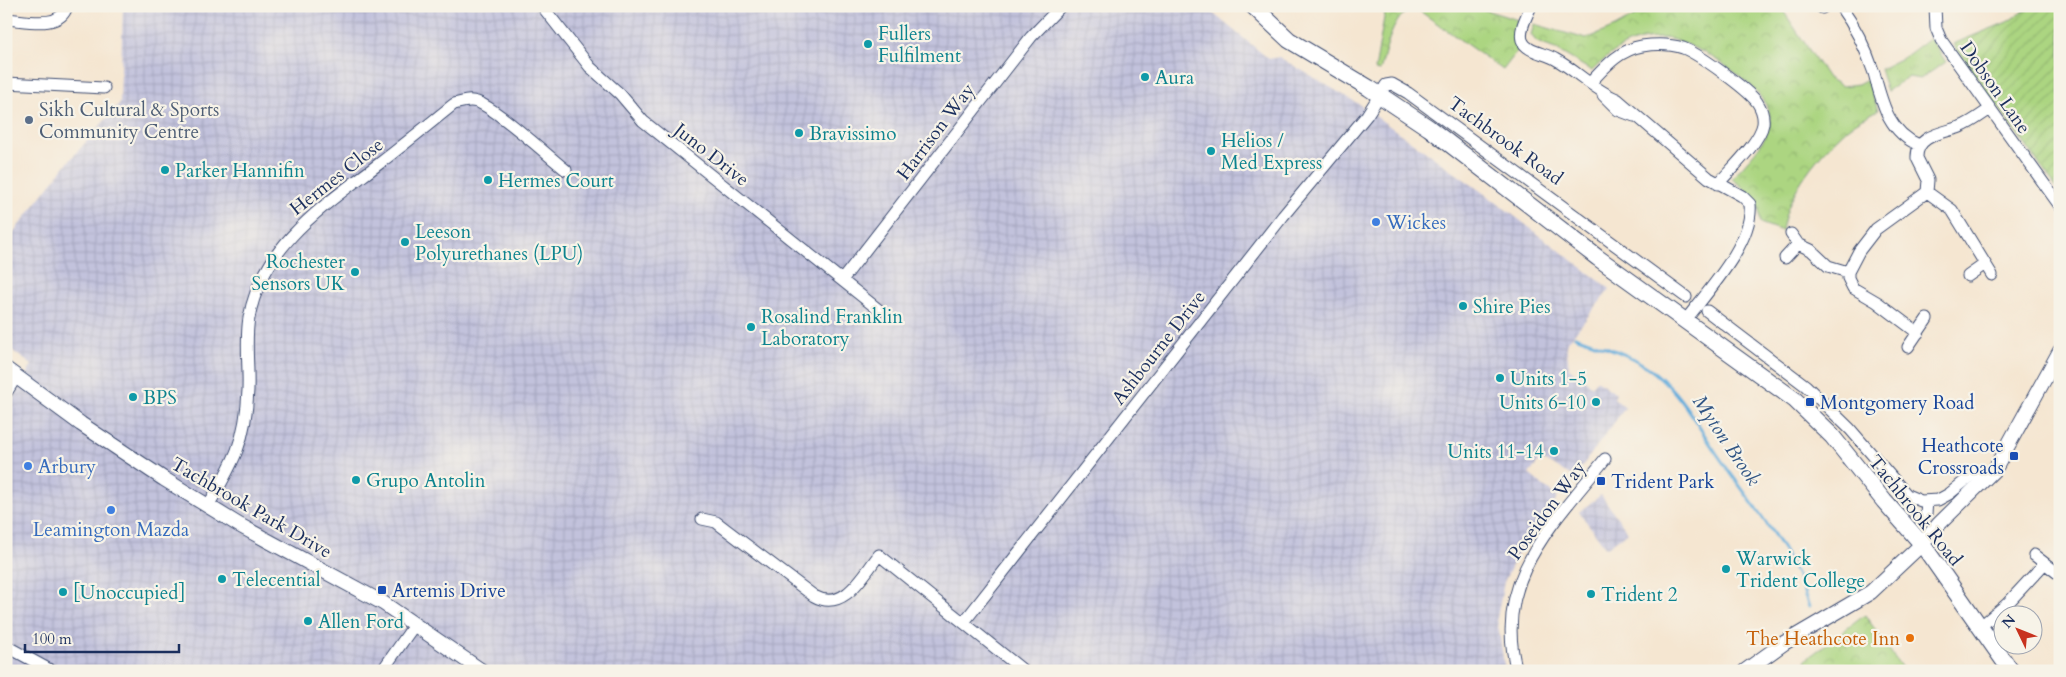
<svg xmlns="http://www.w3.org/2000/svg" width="2066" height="677" font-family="Cardo,serif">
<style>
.industrial{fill:url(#industrial-grid)}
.grass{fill:url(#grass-tufts);stroke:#648270}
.park{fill:url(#park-crowns);stroke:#648270}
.garden{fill:url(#garden-furrows);stroke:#648270}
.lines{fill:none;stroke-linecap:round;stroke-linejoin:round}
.stream{stroke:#64addc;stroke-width:3}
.minor-casing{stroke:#3c4a6f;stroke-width:13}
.tertiary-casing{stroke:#3c4a6f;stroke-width:16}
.secondary-casing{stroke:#3c4a6f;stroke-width:18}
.minor{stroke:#fff;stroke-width:11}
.tertiary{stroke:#fff;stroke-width:14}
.secondary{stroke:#fff;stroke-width:16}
.culture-dot{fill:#0f9aa8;stroke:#f7f3e8;stroke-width:2}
.service-dot{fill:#5c6f8a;stroke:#f7f3e8;stroke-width:2}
.shop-dot{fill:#3f7fe0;stroke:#f7f3e8;stroke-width:2}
.transit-dot{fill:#1a4fb4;stroke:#f7f3e8;stroke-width:2}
.food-dot{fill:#e8710a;stroke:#f7f3e8;stroke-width:2}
.labels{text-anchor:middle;stroke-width:4.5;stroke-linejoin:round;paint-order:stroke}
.culture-label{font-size:19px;fill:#0d838f;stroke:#f7f3e8;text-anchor:start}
.street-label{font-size:19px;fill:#1b2f5e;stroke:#f7f3e8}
.service-label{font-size:19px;fill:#4e5e75;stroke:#f7f3e8;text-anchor:start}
.shop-label{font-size:19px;fill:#366cbe;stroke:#f7f3e8;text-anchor:start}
.transit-label{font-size:19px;fill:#164399;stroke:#f7f3e8;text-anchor:start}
.food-label{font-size:19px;fill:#c56008;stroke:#f7f3e8;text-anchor:end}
.water-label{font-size:20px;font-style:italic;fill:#315584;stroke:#f7f3e8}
</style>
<defs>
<pattern id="industrial-grid" width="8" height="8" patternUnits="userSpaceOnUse" patternTransform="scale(1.25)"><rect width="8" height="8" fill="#c2c2dc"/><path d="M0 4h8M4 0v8" fill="none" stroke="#a6a7bf"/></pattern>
<pattern id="grass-tufts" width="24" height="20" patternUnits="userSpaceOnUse" patternTransform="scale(1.25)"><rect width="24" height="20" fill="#acd581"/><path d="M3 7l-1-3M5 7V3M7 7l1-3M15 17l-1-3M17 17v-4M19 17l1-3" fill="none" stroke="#93b772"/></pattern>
<pattern id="park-crowns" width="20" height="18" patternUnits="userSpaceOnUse" patternTransform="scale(1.25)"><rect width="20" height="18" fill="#acd581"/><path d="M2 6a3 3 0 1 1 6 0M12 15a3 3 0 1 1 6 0" fill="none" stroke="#93b772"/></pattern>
<pattern id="garden-furrows" width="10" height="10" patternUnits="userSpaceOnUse" patternTransform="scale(1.25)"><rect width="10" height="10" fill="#acd581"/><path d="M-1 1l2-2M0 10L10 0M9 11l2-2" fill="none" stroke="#93b772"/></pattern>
</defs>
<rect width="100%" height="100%" fill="#f7f3e8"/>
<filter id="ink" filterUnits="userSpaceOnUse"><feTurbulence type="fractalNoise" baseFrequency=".02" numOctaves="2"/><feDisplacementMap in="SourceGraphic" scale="10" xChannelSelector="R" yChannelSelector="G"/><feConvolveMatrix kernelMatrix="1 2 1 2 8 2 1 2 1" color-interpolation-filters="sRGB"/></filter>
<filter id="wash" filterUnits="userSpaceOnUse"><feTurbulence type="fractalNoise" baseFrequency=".0096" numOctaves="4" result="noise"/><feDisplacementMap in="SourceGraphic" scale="20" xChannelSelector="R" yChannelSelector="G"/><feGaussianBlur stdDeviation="1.12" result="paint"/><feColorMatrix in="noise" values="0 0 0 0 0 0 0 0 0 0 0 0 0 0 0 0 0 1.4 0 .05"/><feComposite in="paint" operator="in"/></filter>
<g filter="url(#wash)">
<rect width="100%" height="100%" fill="#f5e6d1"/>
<path class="industrial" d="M123,6H1204L1269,59L1279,57L1357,103L1496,202L1610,289L1566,344L1569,368L1592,386L1597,380L1616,394L1614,398L1625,408L1574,477L1541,459L1529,474L1558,498L1524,540L1504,582L1497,618L1505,671H6V411L32,365L6,346V242L64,167L120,103Z
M1601,495L1628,532L1606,548L1579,512Z"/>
<path class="grass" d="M1930,38L1946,62L1920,79L1909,77L1887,91L1880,69L1906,56Z"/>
<path class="park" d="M1386,6H1472L1518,20C1514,31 1511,39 1519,49L1503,70L1414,7C1392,15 1386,50 1380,71L1375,70Z
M1653,6H1780L1828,78L1842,86L1858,84L1867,79L1878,110C1868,116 1856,121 1848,128C1818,155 1788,190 1782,231L1760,223C1760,198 1750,193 1732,179C1744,163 1768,143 1770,122C1775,90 1691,38 1662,38C1630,38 1613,50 1592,71L1555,49L1537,42L1531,35L1534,24L1586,39L1615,27Z
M1865,615L1904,671H1809L1805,660Z"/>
<path class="garden" d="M2031,6H2060V193L1953,44L2007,22Z"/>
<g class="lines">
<path class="stream" d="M1575,336C1602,346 1632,354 1655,373C1682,395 1697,425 1717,454C1750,502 1792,550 1809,607"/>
</g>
</g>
<g filter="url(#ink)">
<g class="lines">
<defs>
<path id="minor" d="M542,6L590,67L620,94L643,121L879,310
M1531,6C1527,16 1519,29 1522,40C1526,52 1545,53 1555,59C1577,71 1594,90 1617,99L1709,178L1742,196L1750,204C1754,242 1707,292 1685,321
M1840,6C1855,26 1866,49 1874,73C1882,102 1888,132 1919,145
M1935,6L1936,28L1941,40L2060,206
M1822,8L1825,6
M6,19C25,20 61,30 67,6
M6,83L104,88
M1590,83C1605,67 1619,50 1642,46C1655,44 1670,44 1683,48C1699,54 1746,88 1757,102C1761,108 1764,116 1763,124C1760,142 1730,170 1718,184
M1603,95L1618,110L1634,116
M1927,192L1952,210L1992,275
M1798,244L1811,250L1828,266L1848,272
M1785,258L1798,244L1791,234
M1968,276L1985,264
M842,280L1031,37L1061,6
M1707,311L1806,386L1850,429L1907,495L1921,501L1938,500L1949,494L1976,472
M1918,333L1877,302L1853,288L1848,278V272L1859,251L1876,229L1927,192L1928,180L1917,158C1916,135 1943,133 1960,127C1971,123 1981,115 1990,109
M1908,347L1927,319
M6,393L16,377
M208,506C233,463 246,442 248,390C249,366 245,341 249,318C262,245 325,205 380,163C405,144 429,124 454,104C462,102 469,99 477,102C495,107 548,156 566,170
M1926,514L1927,501
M702,519L716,522L814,596C844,613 863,575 879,555L1024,671
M2034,555L2060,575
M964,622L1283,216L1367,115L1386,85L1392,84L1408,93L1686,297
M1981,626L2007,604L2044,564
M6,646L52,671
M382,671L415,624
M1517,671C1491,581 1554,523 1605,459"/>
<path id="tertiary" d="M6,369L81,424L164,479L239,525L383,603L482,671
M1745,671L1784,643L1871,592L1922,544L1939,524L1995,469L2060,351"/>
<path id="secondary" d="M1253,6L1289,40L1369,88L1429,128L1598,258L1795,400L1832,436L1884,501L1922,544L2011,671"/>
</defs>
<use href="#minor" class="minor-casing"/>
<use href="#tertiary" class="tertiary-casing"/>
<use href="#secondary" class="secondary-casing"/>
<use href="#minor" class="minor"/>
<use href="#tertiary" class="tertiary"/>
<use href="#secondary" class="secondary"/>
</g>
</g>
<g class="culture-dot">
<circle cx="868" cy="44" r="5"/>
<circle cx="1145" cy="77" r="5"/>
<circle cx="799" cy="133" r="5"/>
<circle cx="1211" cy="151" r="5"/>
<circle cx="165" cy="170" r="5"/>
<circle cx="488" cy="180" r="5"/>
<circle cx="405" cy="242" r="5"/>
<circle cx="355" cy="272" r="5"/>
<circle cx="1463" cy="306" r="5"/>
<circle cx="751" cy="327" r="5"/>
<circle cx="1500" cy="378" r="5"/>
<circle cx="133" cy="397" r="5"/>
<circle cx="1596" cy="402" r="5"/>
<circle cx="1554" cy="451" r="5"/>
<circle cx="356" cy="480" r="5"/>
<circle cx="1726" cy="569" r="5"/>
<circle cx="222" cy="579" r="5"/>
<circle cx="63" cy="592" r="5"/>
<circle cx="1591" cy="594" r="5"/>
<circle cx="308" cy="621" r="5"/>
</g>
<circle class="service-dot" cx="29" cy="120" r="5"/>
<g class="shop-dot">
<circle cx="1376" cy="222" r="5"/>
<circle cx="28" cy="466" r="5"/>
<circle cx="111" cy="510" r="5"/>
</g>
<g class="transit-dot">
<rect x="1805" y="397" width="10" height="10" rx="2.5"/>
<rect x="2009" y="451" width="10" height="10" rx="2.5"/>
<rect x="1596" y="476" width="10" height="10" rx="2.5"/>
<rect x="377" y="585" width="10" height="10" rx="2.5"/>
</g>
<circle class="food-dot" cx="1910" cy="638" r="5"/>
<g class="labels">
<g class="culture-label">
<text x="878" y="40">Fullers<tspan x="878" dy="22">Fulfilment</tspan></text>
<text x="1155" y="84">Aura</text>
<text x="809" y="140">Bravissimo</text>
<text x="1221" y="147">Helios /<tspan x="1221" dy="22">Med Express</tspan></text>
<text x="175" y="177">Parker Hannifin</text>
<text x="498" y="187">Hermes Court</text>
<text x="415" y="238">Leeson<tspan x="415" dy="22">Polyurethanes (LPU)</tspan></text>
<text x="345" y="268" text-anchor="end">Rochester<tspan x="345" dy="22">Sensors UK</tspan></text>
<text x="1473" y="313">Shire Pies</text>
<text x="761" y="323">Rosalind Franklin<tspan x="761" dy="22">Laboratory</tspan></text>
<text x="1510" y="385">Units 1-5</text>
<text x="143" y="404">BPS</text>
<text x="1586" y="409" text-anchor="end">Units 6-10</text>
<text x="1544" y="458" text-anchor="end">Units 11-14</text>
<text x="366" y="487">Grupo Antolin</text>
<text x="1736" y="565">Warwick<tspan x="1736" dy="22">Trident College</tspan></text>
<text x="232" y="586">Telecential</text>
<text x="73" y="599">[Unoccupied]</text>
<text x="1601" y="601">Trident 2</text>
<text x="318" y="628">Allen Ford</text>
</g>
<g class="street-label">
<text transform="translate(1996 87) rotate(55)" y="7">Dobson Lane</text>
<text transform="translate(935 131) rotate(-53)" y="7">Harrison Way</text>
<text transform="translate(1506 140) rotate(36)" y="7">Tachbrook Road</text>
<text transform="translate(712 154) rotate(38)" y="7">Juno Drive</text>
<text transform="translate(336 176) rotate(-38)" y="7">Hermes Close</text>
<text transform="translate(1158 347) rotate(-52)" y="7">Ashbourne Drive</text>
<text transform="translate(252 507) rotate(30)" y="7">Tachbrook Park Drive</text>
<text transform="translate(1546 510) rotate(-54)" y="7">Poseidon Way</text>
<text transform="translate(1916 510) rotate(51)" y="7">Tachbrook Road</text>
</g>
<g class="service-label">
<text x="39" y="116">Sikh Cultural &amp; Sports<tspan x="39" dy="22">Community Centre</tspan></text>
</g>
<g class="shop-label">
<text x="1386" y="229">Wickes</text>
<text x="38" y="473">Arbury</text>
<text x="111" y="536" text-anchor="middle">Leamington Mazda</text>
</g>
<g class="transit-label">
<text x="1820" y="409">Montgomery Road</text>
<text x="2004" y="452" text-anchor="end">Heathcote<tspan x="2004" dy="22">Crossroads</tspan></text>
<text x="1611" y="488">Trident Park</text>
<text x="392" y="597">Artemis Drive</text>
</g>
<g class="food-label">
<text x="1900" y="645">The Heathcote Inn</text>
</g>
<g class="water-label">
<text transform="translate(1727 440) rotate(56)" y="7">Myton Brook</text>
</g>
</g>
<rect width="2066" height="677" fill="none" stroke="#f7f3e8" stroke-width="25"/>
<g transform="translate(2018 630) rotate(313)"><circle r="24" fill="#f7f3e8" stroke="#9fa5b1"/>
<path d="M0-4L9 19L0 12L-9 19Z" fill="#c8321e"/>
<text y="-8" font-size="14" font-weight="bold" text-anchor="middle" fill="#1b2f5e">N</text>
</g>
<path d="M25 644v8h154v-8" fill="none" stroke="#1b2f5e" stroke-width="2.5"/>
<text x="32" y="644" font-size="15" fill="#1b2f5e" stroke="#f7f3e8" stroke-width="4" paint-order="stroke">100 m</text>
</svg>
